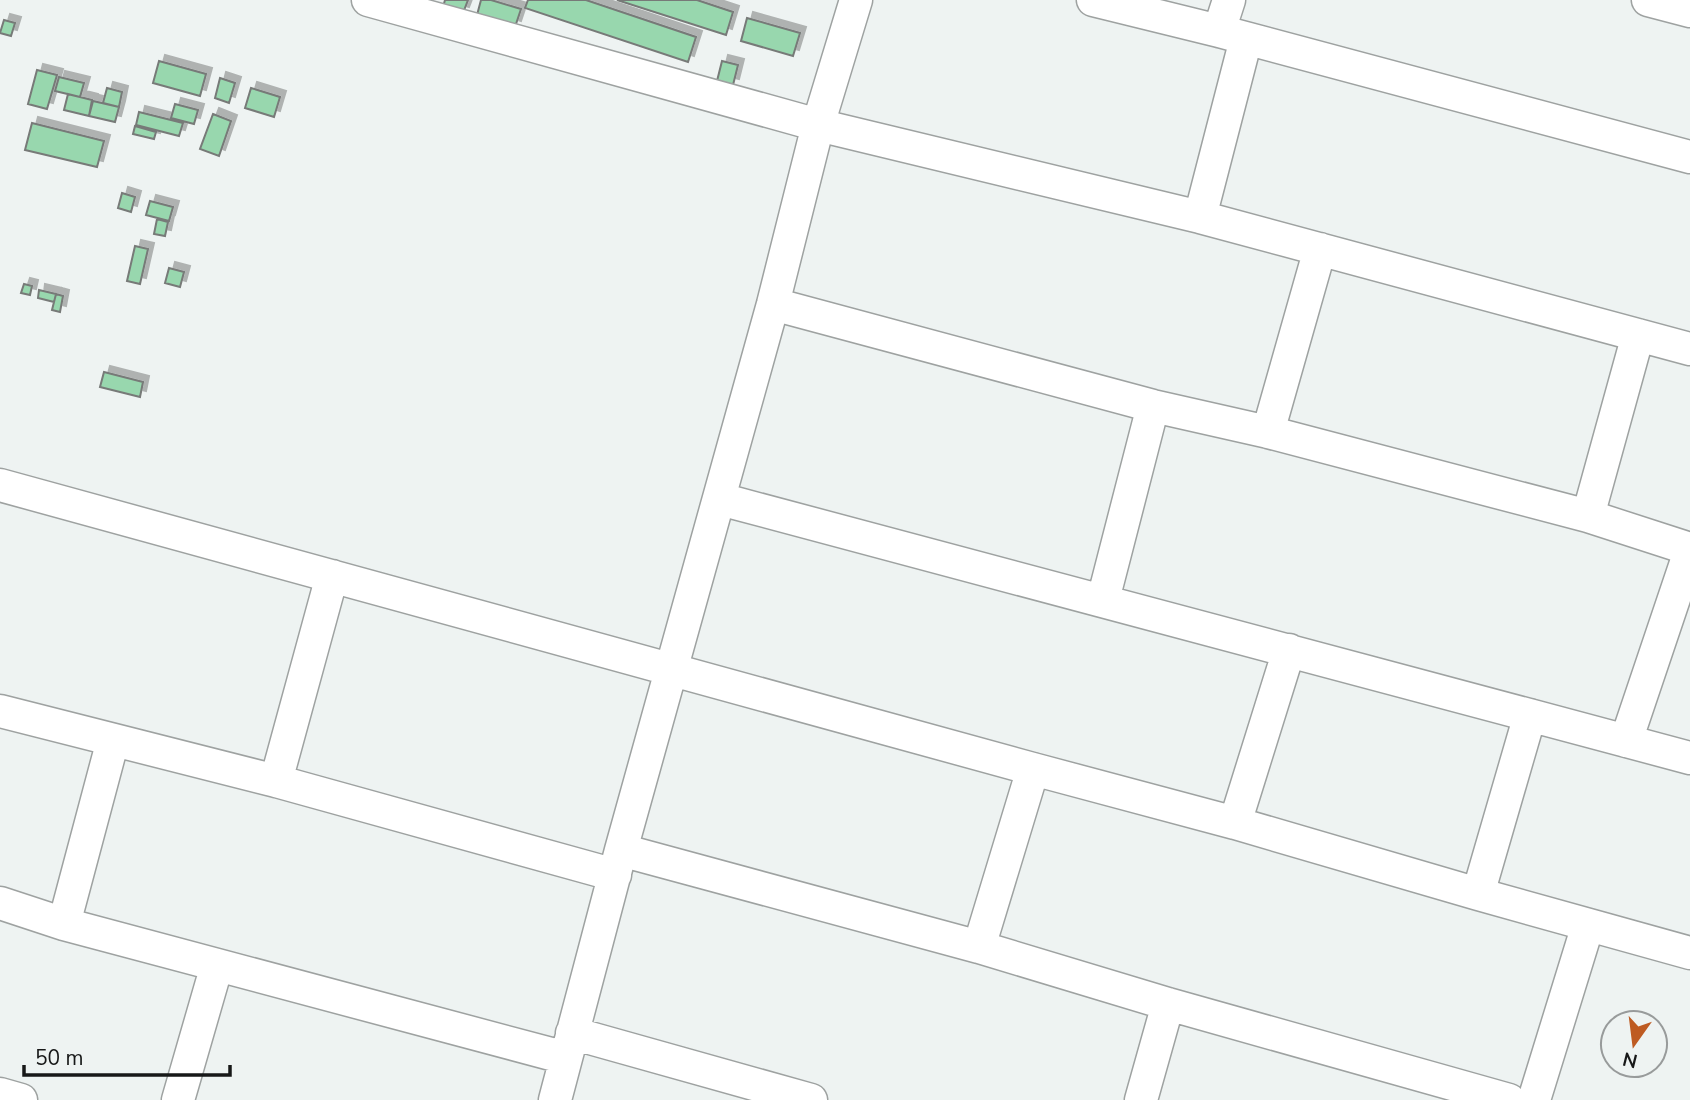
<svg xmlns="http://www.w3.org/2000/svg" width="1690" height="1100" font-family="'Nunito Sans',sans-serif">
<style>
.building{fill:#98d7ae;stroke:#777a78;stroke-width:2;filter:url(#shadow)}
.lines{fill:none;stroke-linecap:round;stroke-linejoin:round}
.minor-casing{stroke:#9ea2a1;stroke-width:35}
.minor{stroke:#fff;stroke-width:32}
</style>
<defs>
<filter id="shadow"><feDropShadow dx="6" dy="-6" stdDeviation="0" flood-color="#0004"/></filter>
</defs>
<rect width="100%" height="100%" fill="#eef3f2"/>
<path class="building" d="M445,0H468L463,13L443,7Z
M481,0H491L521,9L515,27L477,15Z
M528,0H586L696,37L688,62L525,8Z
M617,0H697L733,12L726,35Z
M747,18L800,33L793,56L741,41Z
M4,20L15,23L11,36L0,33Z
M159,61L206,74L200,96L153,83Z
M722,61L738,65L733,85L717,81Z
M37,70L57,75L47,109L28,104Z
M59,77L84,83L80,97L55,91Z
M220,78L235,83L229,103L215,98Z
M107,88L122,92L119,107L103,103Z
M251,88L280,97L274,117L245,108Z
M68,94L92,100L89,116L64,110Z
M93,101L119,107L115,122L89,116Z
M175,104L198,110L194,124L171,118Z
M139,112L183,123L179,136L136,125Z
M213,114L231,121L219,156L200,149Z
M32,123L104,141L97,167L25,150Z
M135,126L156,132L154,139L133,134Z
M122,193L135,197L131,212L118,208Z
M150,201L173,207L169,221L146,215Z
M157,219L168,222L165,236L154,234Z
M135,246L148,249L140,284L127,281Z
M169,268L184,272L180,287L165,283Z
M24,284L32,286L30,295L21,293Z
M39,290L56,294L54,302L38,298Z
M56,294L63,296L60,312L52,310Z
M104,372L143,382L140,397L100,387Z"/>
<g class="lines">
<defs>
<path id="minor" d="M368,0L818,125L1200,217L1690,349
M1093,0L1219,31L1690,157
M1648,0L1690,11
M1219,31L1229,0
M1200,217L1246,39
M773,304L1153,406L1268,432L1588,516L1690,549
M1268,432L1320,249
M0,485L1033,769L1235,823L1478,894L1690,953
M720,499L1690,758
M1588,516L1638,335
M1103,600L1153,406
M0,711L276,781L615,875
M1626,741L1690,551
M276,781L332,576
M1235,823L1289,650
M621,850L979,947L1168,1004L1509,1100
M1478,894L1530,715
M0,903L64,924L566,1058
M64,924L113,740
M979,947L1033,769
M572,1033L811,1100
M0,1094L21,1100
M178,1100L217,965
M555,1100L621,850L773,304L818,125L856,0
M1141,1100L1168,1004
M1534,1100L1588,925"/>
</defs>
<use href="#minor" class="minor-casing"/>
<use href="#minor" class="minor"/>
</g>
<g transform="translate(1634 1044) rotate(194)"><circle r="33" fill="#eef3f2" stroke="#989b9b" stroke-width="2"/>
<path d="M0-5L12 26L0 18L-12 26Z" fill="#be5b22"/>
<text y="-10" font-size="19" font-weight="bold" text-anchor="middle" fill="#171818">N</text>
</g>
<path d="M24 1065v10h206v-10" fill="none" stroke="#171818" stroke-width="3.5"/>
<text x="35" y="1065" font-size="21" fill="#171818" stroke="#eef3f2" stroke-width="5" paint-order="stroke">50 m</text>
</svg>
